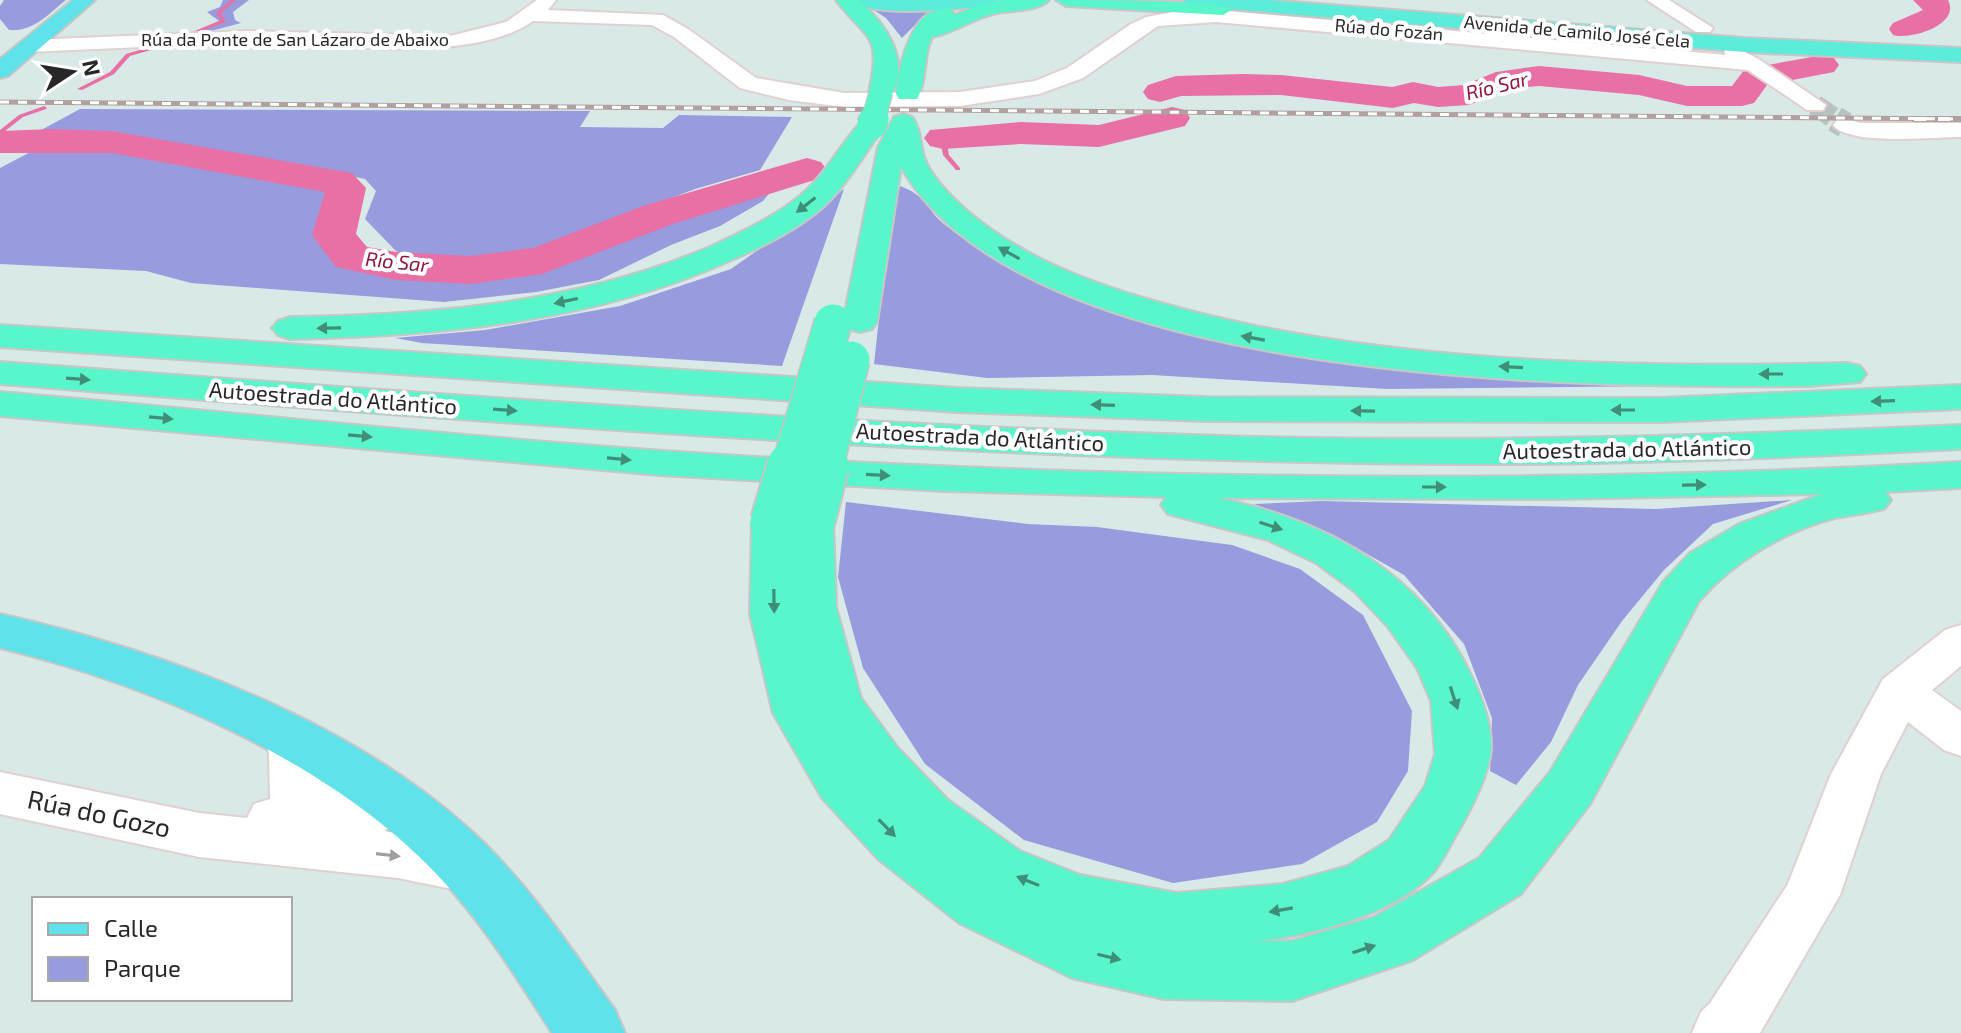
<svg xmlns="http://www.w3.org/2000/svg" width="1961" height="1033" font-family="'Exo 2',sans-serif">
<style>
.green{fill:#989bde}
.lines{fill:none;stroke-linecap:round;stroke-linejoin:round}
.stream{fill:#e870a5;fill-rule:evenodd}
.river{fill:#e870a5;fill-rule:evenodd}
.minor-tunnel-far1{stroke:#b5c2c1;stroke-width:21;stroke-dasharray:21 10;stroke-linecap:butt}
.minor-tunnel{stroke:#b5c2c1;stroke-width:26;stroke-dasharray:26 13;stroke-linecap:butt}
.minor-casing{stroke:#e0d0cf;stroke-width:4}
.primary-casing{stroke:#c7c7c7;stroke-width:4}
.trunk-casing{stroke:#c7c7c7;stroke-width:4}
.motorway-casing{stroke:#c7c7c7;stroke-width:4}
.minor{fill:#fff;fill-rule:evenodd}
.primary{fill:#5fe2e9;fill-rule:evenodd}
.trunk{fill:#5cecda;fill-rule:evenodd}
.motorway{fill:#58f6ca;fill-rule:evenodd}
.rail-far1-casing{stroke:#b1a09d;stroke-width:5}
.rail-casing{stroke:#b1a09d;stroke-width:6}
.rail-far1{stroke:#fff;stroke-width:3;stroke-dasharray:9;stroke-linecap:butt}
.rail{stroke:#fff;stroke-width:4;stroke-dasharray:12;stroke-linecap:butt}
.motorway-bridge-far3-casing{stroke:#c7c7c7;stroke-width:25;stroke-linecap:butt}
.motorway-bridge-far2-casing{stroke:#c7c7c7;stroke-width:32;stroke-linecap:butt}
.motorway-bridge-far1-casing{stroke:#c7c7c7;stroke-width:40;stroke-linecap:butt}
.motorway-bridge-casing{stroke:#c7c7c7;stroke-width:51;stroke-linecap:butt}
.motorway-bridge-far3{stroke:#58f6ca;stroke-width:23}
.motorway-bridge-far2{stroke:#58f6ca;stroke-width:29}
.motorway-bridge-far1{stroke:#58f6ca;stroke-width:37}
.motorway-bridge{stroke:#58f6ca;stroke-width:47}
.oneway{fill:#408e78}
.oneway2{fill:#9e9e9e}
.labels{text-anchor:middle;stroke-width:8;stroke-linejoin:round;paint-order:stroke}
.far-street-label{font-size:18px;fill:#272727;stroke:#fff}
.far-water-label{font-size:20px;font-style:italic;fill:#901341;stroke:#fff}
.street-label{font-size:22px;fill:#272727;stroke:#fff}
.near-street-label{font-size:26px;fill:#272727;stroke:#fff}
</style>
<rect width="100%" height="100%" fill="#d9e9e7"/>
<path class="green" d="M4,0H66C48,14 34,32 9,30L0,19V6Z
M223,0H249L233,12L235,20L241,23L196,35L219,21L207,12L220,7Z
M866,5L940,10L921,19L902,38L886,18Z
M80,109L590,111L580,127L663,128L679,115L792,117L760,170L695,189L547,246L508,256L436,262L417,259L396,251L365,219L376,191L365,179L307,166L82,136L32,135Z
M95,144L327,190L321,207V232L326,249L346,265L461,277L538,269L668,216L776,185L763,201L720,226L671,245L599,280L536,292L444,302L191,283L146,271L0,264V168L42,146Z
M900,186C927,196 925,208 944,224C979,253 1019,272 1060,290C1251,371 1458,376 1662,386L1387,389L1152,375L987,378L874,364L888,236Z
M844,189L782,366L422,343L395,338L485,330L620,306L731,269Z
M1792,500L1713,524L1664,570L1622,621L1578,685L1551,742L1516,785L1490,771L1492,718L1464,644L1404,575L1332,534L1254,504L1321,501L1656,509Z
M846,502L1028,524L1097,527L1232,545L1300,569L1363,615L1412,711L1408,771L1377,822L1302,864L1173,883L1024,840L925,764L863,668L838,577Z"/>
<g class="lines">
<path class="stream" d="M231,0H236L221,13L226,22L183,38V36L221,20L216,13Z
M166,42L168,45L130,56L114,74L82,90L77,89L110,72L126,54Z
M44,106L47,108L46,109L23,117L0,135V130L19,115Z
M943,136L946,138L949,155L960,168V170H956L943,155L940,138Z"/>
<path class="river" d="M1913,0H1948C1961,25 1911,40 1893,35L1889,29L1893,23L1923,10Z
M1823,55L1834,58L1839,65L1834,72L1767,85L1754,103L1742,106H1687L1639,95L1539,86L1514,88L1469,105L1438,107L1414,103L1393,108L1281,95L1181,96L1160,102L1148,99L1143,92L1148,85L1176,76L1242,74L1281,75L1392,87L1413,82L1438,87L1464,85L1496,72L1539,66L1639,75L1687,86H1732L1745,69Z
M1172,107L1185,110L1190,118L1185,126L1099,147L1021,144L943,149L930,146L924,138L930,130L1021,122L1099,125Z
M52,129L112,131L352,173L366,188L356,234L367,247L396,252L470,256L533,248L643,206L793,162L807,158L821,162L827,170L821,178L673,224L542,274L470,284L396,280L336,267L312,235L325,192L112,153H0V131Z"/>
<path class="minor-tunnel-far1" d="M1815,105L1838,121"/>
<path class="minor-tunnel" d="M1835,119L1845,125"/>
<defs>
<path id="minor" d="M537,0H556L548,10L663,15L688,29L756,78L844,93L960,92L1035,81L1067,68L1131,24L1146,17L1178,11L1216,10L1726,55L1724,52L1727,48L1734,46L1760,60L1826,105L1823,110H1807L1748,70L1216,22L1158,26L1083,78L1039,94L960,106L844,107L789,100L740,88L674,37L652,25L533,21C469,67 323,41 244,43C173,45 101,49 30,52L20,46L30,40L247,31L450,36L506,22Z
M1647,0H1669L1713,28L1710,32H1696Z
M1845,118L1860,123H1961V137C1934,137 1849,146 1833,125L1837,120Z
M1961,625V666L1932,690L1961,711V756L1944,750L1908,722L1881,774L1840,895L1760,1033H1692L1701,1012L1710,1003L1788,884L1831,774L1883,679L1945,630Z
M286,716L303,722C316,744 319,756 321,782L368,764L386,770L391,778L409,784L417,799L409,814L384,831L472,847L491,854L499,870L491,886L472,893L398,878L199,857L0,814V772L199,813L247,818L254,804L270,799L269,753L261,735L269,722Z"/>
<path id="primary" d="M73,0H95L8,76L0,78V59Z
M0,614C165,651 361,723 484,843C535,893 574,953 615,1010L625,1033H552C518,980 485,926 442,880C335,763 153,685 0,648Z"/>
<path id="trunk" d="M852,0H999L989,6C962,8 869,19 852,0Z
M1183,0H1268L1744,38L1961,48V62L1744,52L1193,6Z"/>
<path id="motorway" d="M836,0H858C885,22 913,62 890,97H872L869,92C882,32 867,41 836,0Z
M1002,0H1049C1038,12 1009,10 993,14C972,19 954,33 932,37C923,56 927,82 917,99H899L896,94C899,66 912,0 952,10L955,15L978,5Z
M1056,0C1083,0 1221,0 1233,9L1223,15L1066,6Z
M903,114L912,117C921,129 920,143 924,157C931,177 950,195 965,209C1019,256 1087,282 1154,301C1369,364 1624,368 1847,363L1860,366L1866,374L1860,382L1809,386C1584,388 1026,385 901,167L877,322L872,329L860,332L848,329L843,322L878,147L894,117Z
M872,117L881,120L885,125C866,152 847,185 823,207C798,229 764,246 734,259C595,322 441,336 290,339L278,335L272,328L278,321L290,317C434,315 579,303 712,246C742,232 776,216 801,195C826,174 841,143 863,120Z
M0,325L958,388L1204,397L1660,398L1961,385V409L1660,422L1204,421L958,412L0,347Z
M0,362C407,392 813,424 1221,436C1468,443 1714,436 1961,425V449C1797,457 1632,465 1468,464C978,462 489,422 0,384Z
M0,392C252,414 504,442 757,457C1157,480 1561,484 1961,462V488L1885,492L1891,500L1884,509C1868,513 1851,515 1835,518C1784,531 1733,562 1699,601L1590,804L1521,894L1413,960L1292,1001L1164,999L1072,978L959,923L878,859L822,798L773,713L750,614L752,523L758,513L774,509L792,517L795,511L811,507L827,511L833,521L836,607L861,698L897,747L948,800L1020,851L1080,875L1177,893L1283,884L1348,866L1389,840L1425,786L1435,754L1431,701L1417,668L1388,627L1355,592L1316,563L1268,540L1168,514L1161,505L1166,497L944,491L659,475L0,416ZM1822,494L1739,524L1690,553L1663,582L1550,772L1479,858L1374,917L1292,941H1256C1309,936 1391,915 1430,876C1442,865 1450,844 1459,830C1472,807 1484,784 1490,757C1495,732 1482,698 1471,675C1423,573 1324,519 1217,498L1554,499Z"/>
</defs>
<use href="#minor" class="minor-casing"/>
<use href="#primary" class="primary-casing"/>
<use href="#trunk" class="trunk-casing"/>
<use href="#motorway" class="motorway-casing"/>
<use href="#minor" class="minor"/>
<use href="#primary" class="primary"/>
<use href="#trunk" class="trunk"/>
<use href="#motorway" class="motorway"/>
<defs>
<path id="rail-far1" d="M0,102L1961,119"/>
<path id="rail" d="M1914,119H1961"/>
</defs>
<use href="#rail-far1" class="rail-far1-casing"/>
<use href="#rail" class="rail-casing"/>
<use href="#rail-far1" class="rail-far1"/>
<use href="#rail" class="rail"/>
<defs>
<path id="motorway-bridge-far3" d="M873,121L881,92"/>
<path id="motorway-bridge-far2" d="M872,125L874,119"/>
<path id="motorway-bridge-far1" d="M790,468L833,323
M824,468L851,360"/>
<path id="motorway-bridge" d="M811,521L825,466
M774,523L791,466"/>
</defs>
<use href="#motorway-bridge-far3" class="motorway-bridge-far3-casing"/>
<use href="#motorway-bridge-far2" class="motorway-bridge-far2-casing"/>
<use href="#motorway-bridge-far1" class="motorway-bridge-far1-casing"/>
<use href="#motorway-bridge" class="motorway-bridge-casing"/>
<use href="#motorway-bridge-far3" class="motorway-bridge-far3"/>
<use href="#motorway-bridge-far2" class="motorway-bridge-far2"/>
<use href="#motorway-bridge-far1" class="motorway-bridge-far1"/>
<use href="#motorway-bridge" class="motorway-bridge"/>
</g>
<defs><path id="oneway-solid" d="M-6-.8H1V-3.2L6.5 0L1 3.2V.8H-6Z" transform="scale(2)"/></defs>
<g class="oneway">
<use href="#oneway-solid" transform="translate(806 205) rotate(142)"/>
<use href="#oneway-solid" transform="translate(1009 253) rotate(-151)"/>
<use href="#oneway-solid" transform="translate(566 301) rotate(168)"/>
<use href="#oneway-solid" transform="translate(329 328) rotate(179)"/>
<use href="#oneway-solid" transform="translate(1253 338) rotate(-170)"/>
<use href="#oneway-solid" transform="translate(1511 367) rotate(-177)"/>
<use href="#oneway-solid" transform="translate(1771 374) rotate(-180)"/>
<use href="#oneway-solid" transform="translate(78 379) rotate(4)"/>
<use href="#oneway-solid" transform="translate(1883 401) rotate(178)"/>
<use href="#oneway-solid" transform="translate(1103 405) rotate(-178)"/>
<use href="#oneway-solid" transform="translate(505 410) rotate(4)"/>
<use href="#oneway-solid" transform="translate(1623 410) rotate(180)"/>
<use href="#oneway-solid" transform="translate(1363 411) rotate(-179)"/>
<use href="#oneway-solid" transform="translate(161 418) rotate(5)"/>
<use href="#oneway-solid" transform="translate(360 436) rotate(5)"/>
<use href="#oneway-solid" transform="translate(619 459) rotate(5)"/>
<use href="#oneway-solid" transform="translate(878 475) rotate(3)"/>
<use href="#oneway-solid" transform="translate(1694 485) rotate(-1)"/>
<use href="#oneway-solid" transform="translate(1434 487)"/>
<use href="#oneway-solid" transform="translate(1271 526) rotate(18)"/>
<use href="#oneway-solid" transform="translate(774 601) rotate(89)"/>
<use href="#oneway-solid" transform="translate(1454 698) rotate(72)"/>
<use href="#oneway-solid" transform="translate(887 828) rotate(46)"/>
<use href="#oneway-solid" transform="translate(1028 881) rotate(-158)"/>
<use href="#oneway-solid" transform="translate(1281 910) rotate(170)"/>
<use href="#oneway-solid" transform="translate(1364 949) rotate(-18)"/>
<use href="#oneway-solid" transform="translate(1109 957) rotate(13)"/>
</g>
<use class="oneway2" href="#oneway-solid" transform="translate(388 855) rotate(7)"/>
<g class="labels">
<g class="far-street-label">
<text transform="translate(1389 30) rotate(5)" y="6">Rúa do Fozán</text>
<text transform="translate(1577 32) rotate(5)" y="6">Avenida de Camilo José Cela</text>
<text x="295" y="46">Rúa da Ponte de San Lázaro de Abaixo</text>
</g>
<g class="far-water-label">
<text transform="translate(1497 86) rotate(-14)" y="7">Río Sar</text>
<text transform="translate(397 262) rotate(6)" y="7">Río Sar</text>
</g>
<g class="street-label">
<text transform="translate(333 398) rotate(4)" y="8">Autoestrada do Atlántico</text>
<text transform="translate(980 437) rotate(3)" y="8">Autoestrada do Atlántico</text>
<text transform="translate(1627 449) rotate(-1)" y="8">Autoestrada do Atlántico</text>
</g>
<g class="near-street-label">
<text transform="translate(99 814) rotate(12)" y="9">Rúa do Gozo</text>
</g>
</g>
<rect x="32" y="897" width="260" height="104" fill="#ffffff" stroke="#a9a9a9" stroke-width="2"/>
<rect x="48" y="923" width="40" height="12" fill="#5fe2e9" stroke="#a9a9a9" stroke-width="2"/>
<text x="104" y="937" font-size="24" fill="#272727">Calle</text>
<rect x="48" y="957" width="40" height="24" fill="#989bde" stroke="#a9a9a9" stroke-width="2"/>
<text x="104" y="977" font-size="24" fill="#272727">Parque</text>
<g transform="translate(72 72) rotate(78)" stroke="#ffffff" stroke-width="6" paint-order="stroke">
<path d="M0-6L14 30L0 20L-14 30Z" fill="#272727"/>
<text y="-12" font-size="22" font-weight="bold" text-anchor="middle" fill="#272727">N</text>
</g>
</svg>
